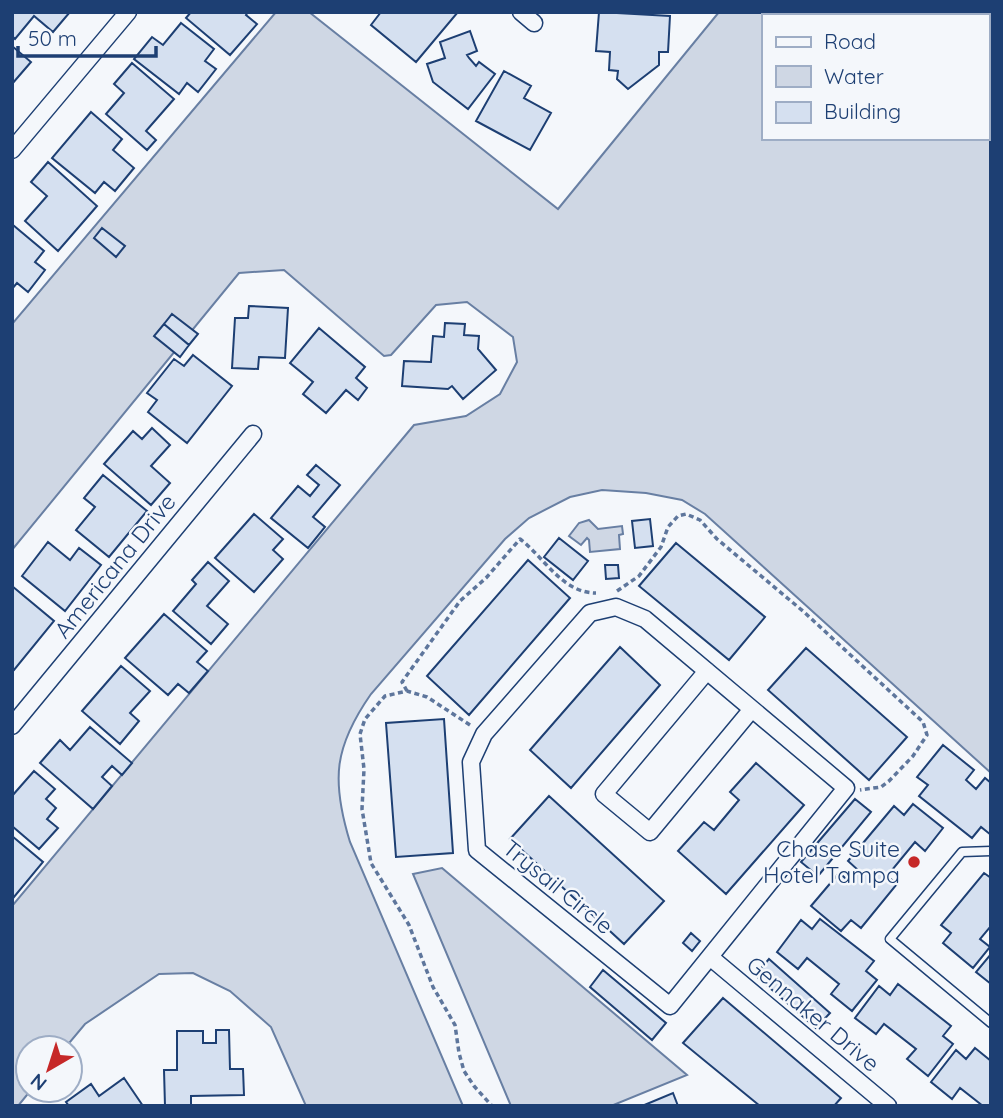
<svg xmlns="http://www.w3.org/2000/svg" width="1003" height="1118" font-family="Quicksand,sans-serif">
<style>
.water{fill:#cfd7e4;stroke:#687fa3;stroke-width:2;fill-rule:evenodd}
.building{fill:#d5e0f0;stroke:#1d3f73;stroke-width:2}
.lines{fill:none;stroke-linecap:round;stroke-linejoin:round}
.lane-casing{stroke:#1d3f73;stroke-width:11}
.street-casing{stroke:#1d3f73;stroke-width:19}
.path{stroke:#5e769c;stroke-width:3.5;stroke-dasharray:5 3.5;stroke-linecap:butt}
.lane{stroke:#f4f7fb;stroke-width:8}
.street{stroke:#f4f7fb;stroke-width:16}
.poi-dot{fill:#c62828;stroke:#f4f7fb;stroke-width:2.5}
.labels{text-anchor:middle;stroke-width:5;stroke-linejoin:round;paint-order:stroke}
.street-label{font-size:23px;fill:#1d3f73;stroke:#f4f7fb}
.poi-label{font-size:23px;fill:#1d3f73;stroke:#f4f7fb;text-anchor:end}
</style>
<rect width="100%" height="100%" fill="#f4f7fb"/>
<path class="water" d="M276,12H309L558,209L719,12H991V773L705,514L682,500L646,493L602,490L570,497L529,518L505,539L371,694C334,747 331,780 350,842L463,1106H306L271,1027L230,991L193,973L159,974L85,1024L65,1048H28V1090H31L18,1106H12V906L414,425L466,416L500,394L517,362L513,337L467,302L436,305L391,355L384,356L284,270L239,273L12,550V324ZM763,16H987V138H763Z
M589,520L598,529L622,526L623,534L619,535L620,549L590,552L589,540L587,538L581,545L569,536L579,523Z
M442,868L687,1075L611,1106H511L413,874Z"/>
<path class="building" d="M12,12H70L53,32L34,16L15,39L12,36Z
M191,12H248L246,15L257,24L230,55L186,18Z
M381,12H458L416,62L371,25Z
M599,12L670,16L668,52H659V65L628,89L617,79L618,71L609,70L610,52L596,51Z
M181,23L214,49L205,61L216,69L198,92L187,83L179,94L134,59L152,37L163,45Z
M470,31L477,51L467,55L469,58L476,66L479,62L495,74L468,109L433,82L427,64L445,58L440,42Z
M12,46L31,62L12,84Z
M132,63L174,99L146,131L156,140L147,150L106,114L124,93L114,84Z
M504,71L531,86L524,98L551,113L530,150L476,121Z
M91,112L122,139L113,150L134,168L115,191L104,182L95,193L52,158Z
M48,162L97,206L58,251L25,221L47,196L31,182Z
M13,225L44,251L35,262L45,270L28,292L17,283L12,289Z
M102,228L125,246L116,257L94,238Z
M249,306L288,308L285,358L259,357L258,369L232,368L235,318H248Z
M172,314L198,334L189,345L164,324Z
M445,323L465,324L464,335L479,336L478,349L496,370L463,399L452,386L448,389L402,386L404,361L431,362L433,336L444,337Z
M164,324L189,345L180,357L154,336Z
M319,328L365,367L356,378L367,388L358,400L346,390L326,413L303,394L313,382L290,363Z
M193,355L232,386L187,443L148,412L157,400L147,393L174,359L184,366Z
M152,428L170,445L151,466L170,483L151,505L104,464L133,431L142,439Z
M316,465L340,485L313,517L325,527L308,548L271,518L298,486L310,496L319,485L307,475Z
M103,475L147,511L109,557L76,530L95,507L84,498Z
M254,514L283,539L273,550L283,559L254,592L215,558Z
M650,519L653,546L635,548L632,521Z
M559,538L588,561L573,580L544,557Z
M48,542L70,560L79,548L101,565L65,611L22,576Z
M676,543L765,617L729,660L639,586Z
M528,560L570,598L469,715L427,676Z
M208,562L229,581L207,606L228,624L211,644L173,611L196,584L192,580Z
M605,565H618L619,578L606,579Z
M12,586L54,621L14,670L12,669Z
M164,614L207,651L197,662L208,671L189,693L178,684L168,695L125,658Z
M620,647L660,685L571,788L530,750Z
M806,648L907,737L869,780L768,690Z
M121,666L150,691L130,713L139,721L120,744L82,711Z
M444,719L453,853L396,857L386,723Z
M90,727L132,763L122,775L112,766L102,777L112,786L93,809L40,763L60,740L70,750Z
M943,745L974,770L966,780L976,789L985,778L991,783V835L981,827L972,838L919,796L928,785L917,777Z
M756,763L804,805L726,894L678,851L704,822L714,830L739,800L730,792Z
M34,771L55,789L46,799L56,808L47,819L58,828L39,849L12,826V796Z
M549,796L664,901L624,944L510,839Z
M855,799L871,812L818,876L801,862Z
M913,804L943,828L925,851L915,842L887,876L897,884L861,928L851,920L841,931L811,906L839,873L849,881L858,870L848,861L894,806L904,815Z
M12,836L43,862L14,897L12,895Z
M984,873L991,878V926L980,939L990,947L973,968L943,943L951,933L941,925Z
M820,919L874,961L866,971L877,980L852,1011L831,994L839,984L807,958L798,969L777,952L801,920L812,929Z
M691,933L700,941L692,951L683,943Z
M991,954V984L976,972Z
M769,959L830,1013L816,1028L755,975Z
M603,970L666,1023L652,1040L590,987Z
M898,984L951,1026L943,1036L953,1044L928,1076L907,1059L916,1049L884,1024L876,1034L855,1018L879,986L890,995Z
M723,998L841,1098L834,1106H760L683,1043Z
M216,1030H229L230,1069H243L244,1095L191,1096V1106H165L164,1070H177V1031H203V1043H216Z
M975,1048L991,1061V1106H983L960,1088L952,1099L931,1082L956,1050L966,1059Z
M124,1078L143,1106H69L66,1102L91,1084L99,1096Z
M673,1093L678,1106H642Z"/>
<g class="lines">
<defs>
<path id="lane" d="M991,851L962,852L890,939L991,1023"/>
<path id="street" d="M521,12L534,23
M12,150L128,12
M616,607L645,619L846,788L670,1006L477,850L471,762L484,734L590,613Z
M707,671L604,794L650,832L752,709
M12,726L253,434
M710,957L888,1106"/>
</defs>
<use href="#lane" class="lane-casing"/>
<use href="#street" class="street-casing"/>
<path class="path" d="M617,591L639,576L661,547L668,527L678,516L686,514L700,520L717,539L804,612L923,722L927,735L913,756L889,781L881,787L860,790
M407,691L402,682L460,601L486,578L520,539C544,557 562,593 596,593
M470,725L427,697L407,691L385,696L365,719L360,734L364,769L362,809L371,863L409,925L433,987L455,1025L459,1053L464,1071L474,1086L492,1106"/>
<use href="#lane" class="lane"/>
<use href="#street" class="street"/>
</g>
<circle class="poi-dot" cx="914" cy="862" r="7"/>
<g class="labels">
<g class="street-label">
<text transform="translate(115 566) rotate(-51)" y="8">Americana Drive</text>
<text transform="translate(558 887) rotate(39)" y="8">Trysail Circle</text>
<text transform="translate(813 1014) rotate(40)" y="8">Gennaker Drive</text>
</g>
<g class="poi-label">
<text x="900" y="857">Chase Suite<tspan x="900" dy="26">Hotel Tampa</tspan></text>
</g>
</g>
<rect width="1003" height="1118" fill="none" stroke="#1d3f73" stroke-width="28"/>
<rect x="762" y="14" width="228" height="126" fill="#f4f7fb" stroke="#9eadc5" stroke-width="2"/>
<rect x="776" y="37" width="35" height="10" fill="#f4f7fb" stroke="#9eadc5" stroke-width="2"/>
<text x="824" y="49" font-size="21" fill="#1d3f73">Road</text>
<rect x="776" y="66" width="35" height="21" fill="#cfd7e4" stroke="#9eadc5" stroke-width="2"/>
<text x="824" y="84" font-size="21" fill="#1d3f73">Water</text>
<rect x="776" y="102" width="35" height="21" fill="#d5e0f0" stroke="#9eadc5" stroke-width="2"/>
<text x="824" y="119" font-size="21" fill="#1d3f73">Building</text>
<g transform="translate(49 1069) rotate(219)"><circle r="33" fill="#f4f7fb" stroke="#9eadc5" stroke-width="2"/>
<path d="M0-5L12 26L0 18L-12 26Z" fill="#c62828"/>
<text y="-10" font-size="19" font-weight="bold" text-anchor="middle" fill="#1d3f73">N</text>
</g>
<path d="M18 46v10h138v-10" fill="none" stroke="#1d3f73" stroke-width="3.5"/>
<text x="28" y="46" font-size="21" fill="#1d3f73" stroke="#f4f7fb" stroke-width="5" paint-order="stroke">50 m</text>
</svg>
